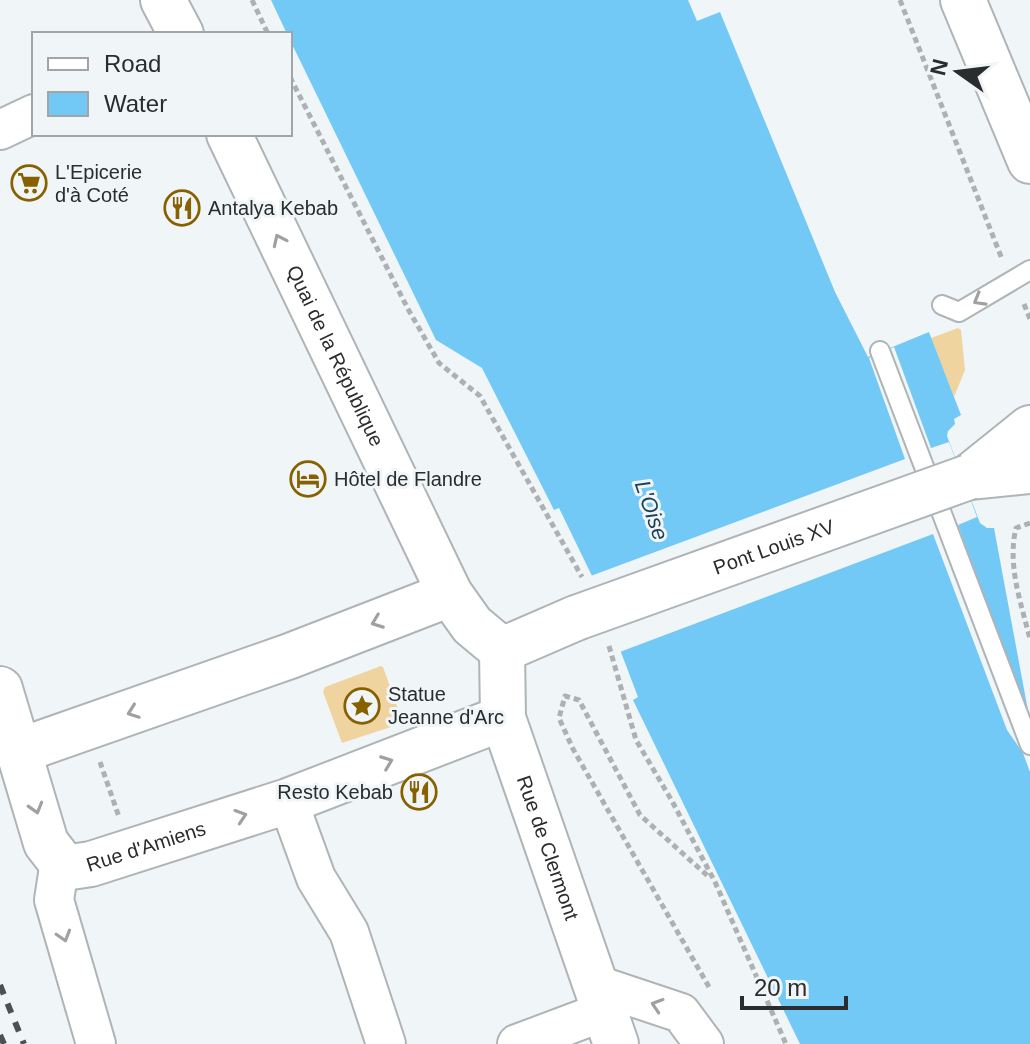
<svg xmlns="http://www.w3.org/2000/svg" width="1030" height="1044" font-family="Helvetica,sans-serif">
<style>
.green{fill:#f0d4a0}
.water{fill:#73c9f6}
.pier{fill:#f0f5f8}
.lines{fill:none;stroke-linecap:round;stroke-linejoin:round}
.service-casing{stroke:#afb4b7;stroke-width:22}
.minor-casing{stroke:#afb4b7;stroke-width:42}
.tertiary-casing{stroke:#afb4b7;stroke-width:48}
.secondary-casing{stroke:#afb4b7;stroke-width:48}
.path{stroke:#adb1b3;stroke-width:5;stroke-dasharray:6 4;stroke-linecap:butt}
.service{stroke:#fff;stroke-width:18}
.minor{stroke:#fff;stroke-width:38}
.tertiary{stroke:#fff;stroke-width:44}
.secondary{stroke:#fff;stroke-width:44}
.rail{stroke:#4e5152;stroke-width:6;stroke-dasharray:10 10;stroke-linecap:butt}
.secondary-bridge-casing{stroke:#afb4b7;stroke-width:48;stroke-linecap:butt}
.secondary-bridge{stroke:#fff;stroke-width:44}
.oneway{stroke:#9fa0a0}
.labels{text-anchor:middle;stroke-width:6;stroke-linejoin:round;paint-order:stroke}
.poi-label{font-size:20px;fill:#2a2c2d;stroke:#f0f5f8;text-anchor:start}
.street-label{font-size:20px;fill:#2a2c2d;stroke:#f0f5f8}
.water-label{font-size:22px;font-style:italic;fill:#1c4154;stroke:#f0f5f8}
</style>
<rect width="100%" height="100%" fill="#f0f5f8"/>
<path class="green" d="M958,328L961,330L965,370L954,397L931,338Z
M381,666L383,667L402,720L400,724L342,743L323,692L325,687Z"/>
<path class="water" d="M271,0H688L697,21L720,12L835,292L868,357L929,332L961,415L954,419L955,424L948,431L947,436L980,523L987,528H994L1029,716L1016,734L1030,772V1044H800L633,700L638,697L592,576L559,508L554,510L482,368L436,340L290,40V34H287Z"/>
<path class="pier" d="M894,347L931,448L949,442L977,517L958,525L1026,713L1030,717L1021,734L1030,763L1007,730L933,534L617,653L588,577L905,459L869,358Z"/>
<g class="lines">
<defs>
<path id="service" d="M942,305L959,312L1030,270
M880,351L1030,745"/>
<path id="minor" d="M0,130L34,114
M288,801L316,878L349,932L386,1044
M60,861L54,900L96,1044
M597,985L681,1013L704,1044
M517,1044L605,1011"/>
<g id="tertiary">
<path d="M163,0L181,34"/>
<path id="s1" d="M229,134L450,594L472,625L502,650"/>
<path id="s2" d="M0,689L46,843L60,861L71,867L91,864L288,801L503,718"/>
<path d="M19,751L290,656L450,594"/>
</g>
<g id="secondary">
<path d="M963,0L1030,161"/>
<path d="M969,477L1030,428"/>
<path d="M969,477L1030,471"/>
<path id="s3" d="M576,618L502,650L503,718L616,1044"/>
</g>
</defs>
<use href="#service" class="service-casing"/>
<use href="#minor" class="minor-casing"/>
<use href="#tertiary" class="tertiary-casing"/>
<use href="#secondary" class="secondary-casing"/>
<path class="path" d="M252,0L268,34
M900,0L1002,259
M290,77L408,309L439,363L480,396L582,577
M1024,304L1030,319
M1030,523L1016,528C1007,565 1021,603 1030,639
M609,646L636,740L672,801L715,882L786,1044
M100,762L119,817
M709,987L573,749L559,718L565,696L579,700L640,815L710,878"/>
<use href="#service" class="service"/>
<use href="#minor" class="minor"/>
<use href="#tertiary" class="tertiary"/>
<use href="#secondary" class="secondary"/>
<path class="rail" d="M0,985L24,1044
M0,1035L4,1044"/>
<defs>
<g id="secondary-bridge">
<path id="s4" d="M576,618L969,477"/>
</g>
</defs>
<use href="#secondary-bridge" class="secondary-bridge-casing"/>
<use href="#secondary-bridge" class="secondary-bridge"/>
</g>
<defs><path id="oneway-chevron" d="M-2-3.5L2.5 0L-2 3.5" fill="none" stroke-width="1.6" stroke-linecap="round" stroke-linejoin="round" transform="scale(2)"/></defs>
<g class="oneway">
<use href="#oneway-chevron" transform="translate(279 240) rotate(-115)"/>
<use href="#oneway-chevron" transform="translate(979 300) rotate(150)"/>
<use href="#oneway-chevron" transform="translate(377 622) rotate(159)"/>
<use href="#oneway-chevron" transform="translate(133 712) rotate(160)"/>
<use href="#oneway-chevron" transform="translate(387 762) rotate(-21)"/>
<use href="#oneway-chevron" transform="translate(36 808) rotate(74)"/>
<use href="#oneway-chevron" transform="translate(241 816) rotate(-18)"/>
<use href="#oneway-chevron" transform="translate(64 936) rotate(73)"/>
<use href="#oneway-chevron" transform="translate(657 1005) rotate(-162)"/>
</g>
<defs>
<symbol id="supermarket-ring" viewBox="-11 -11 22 22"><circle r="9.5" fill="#f0f5f8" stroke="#876100" stroke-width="1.5"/><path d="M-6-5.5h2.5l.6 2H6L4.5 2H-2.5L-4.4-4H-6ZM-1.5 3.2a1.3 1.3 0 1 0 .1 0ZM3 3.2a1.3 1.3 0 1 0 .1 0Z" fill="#876100"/></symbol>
<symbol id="restaurant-ring" viewBox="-11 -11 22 22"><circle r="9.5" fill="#f0f5f8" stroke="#876100" stroke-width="1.5"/><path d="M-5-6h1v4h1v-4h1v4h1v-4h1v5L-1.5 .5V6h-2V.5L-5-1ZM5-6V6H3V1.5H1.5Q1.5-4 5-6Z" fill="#876100"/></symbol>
<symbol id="hotel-ring" viewBox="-11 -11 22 22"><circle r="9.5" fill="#f0f5f8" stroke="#876100" stroke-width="1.5"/><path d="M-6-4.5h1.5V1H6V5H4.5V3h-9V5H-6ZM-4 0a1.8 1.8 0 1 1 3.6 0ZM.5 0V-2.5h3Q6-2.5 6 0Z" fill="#876100"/></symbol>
<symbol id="sight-ring" viewBox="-11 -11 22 22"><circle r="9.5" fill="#f0f5f8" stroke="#876100" stroke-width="1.5"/><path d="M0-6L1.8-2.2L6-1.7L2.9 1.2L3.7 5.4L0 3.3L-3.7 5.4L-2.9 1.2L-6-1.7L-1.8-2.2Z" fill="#876100"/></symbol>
</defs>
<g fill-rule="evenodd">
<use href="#supermarket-ring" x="9" y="163" width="40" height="40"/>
<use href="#restaurant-ring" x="162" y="188" width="40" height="40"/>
<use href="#hotel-ring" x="288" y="459" width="40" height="40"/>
<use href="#sight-ring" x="342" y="686" width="40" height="40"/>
<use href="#restaurant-ring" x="399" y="772" width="40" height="40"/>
</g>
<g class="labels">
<g class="poi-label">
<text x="55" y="179">L'Epicerie<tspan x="55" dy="23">d'à Coté</tspan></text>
<text x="208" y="215">Antalya Kebab</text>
<text x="334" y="486">Hôtel de Flandre</text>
<text x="388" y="701">Statue<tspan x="388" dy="23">Jeanne d'Arc</tspan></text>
<text x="393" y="799" text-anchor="end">Resto Kebab</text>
</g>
<g class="street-label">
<text dy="7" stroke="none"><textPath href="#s1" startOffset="246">Quai de la République</textPath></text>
<text dy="7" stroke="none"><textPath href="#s4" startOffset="210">Pont Louis XV</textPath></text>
<text dy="7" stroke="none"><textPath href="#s2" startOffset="274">Rue d'Amiens</textPath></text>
<text dy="7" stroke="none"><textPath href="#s3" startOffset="286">Rue de Clermont</textPath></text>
</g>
<g class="water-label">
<text transform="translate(652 510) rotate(71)" y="8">L'Oise</text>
</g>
</g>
<rect x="32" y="32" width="260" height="104" fill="#f0f5f8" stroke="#a1a5a7" stroke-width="2"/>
<rect x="48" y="58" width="40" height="12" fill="#ffffff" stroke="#a1a5a7" stroke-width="2"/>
<text x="104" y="72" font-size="24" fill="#2a2c2d">Road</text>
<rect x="48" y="92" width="40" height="24" fill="#73c9f6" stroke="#a1a5a7" stroke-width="2"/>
<text x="104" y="112" font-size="24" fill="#2a2c2d">Water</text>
<g transform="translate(958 72) rotate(284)" stroke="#f0f5f8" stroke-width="6" paint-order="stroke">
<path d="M0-6L14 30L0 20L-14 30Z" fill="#2a2c2d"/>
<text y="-12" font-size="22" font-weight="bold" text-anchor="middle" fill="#2a2c2d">N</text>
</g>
<path d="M742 996v12h104v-12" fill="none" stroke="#2a2c2d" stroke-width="4"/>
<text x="754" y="996" font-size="24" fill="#2a2c2d" stroke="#f0f5f8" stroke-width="6" paint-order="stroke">20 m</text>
</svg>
